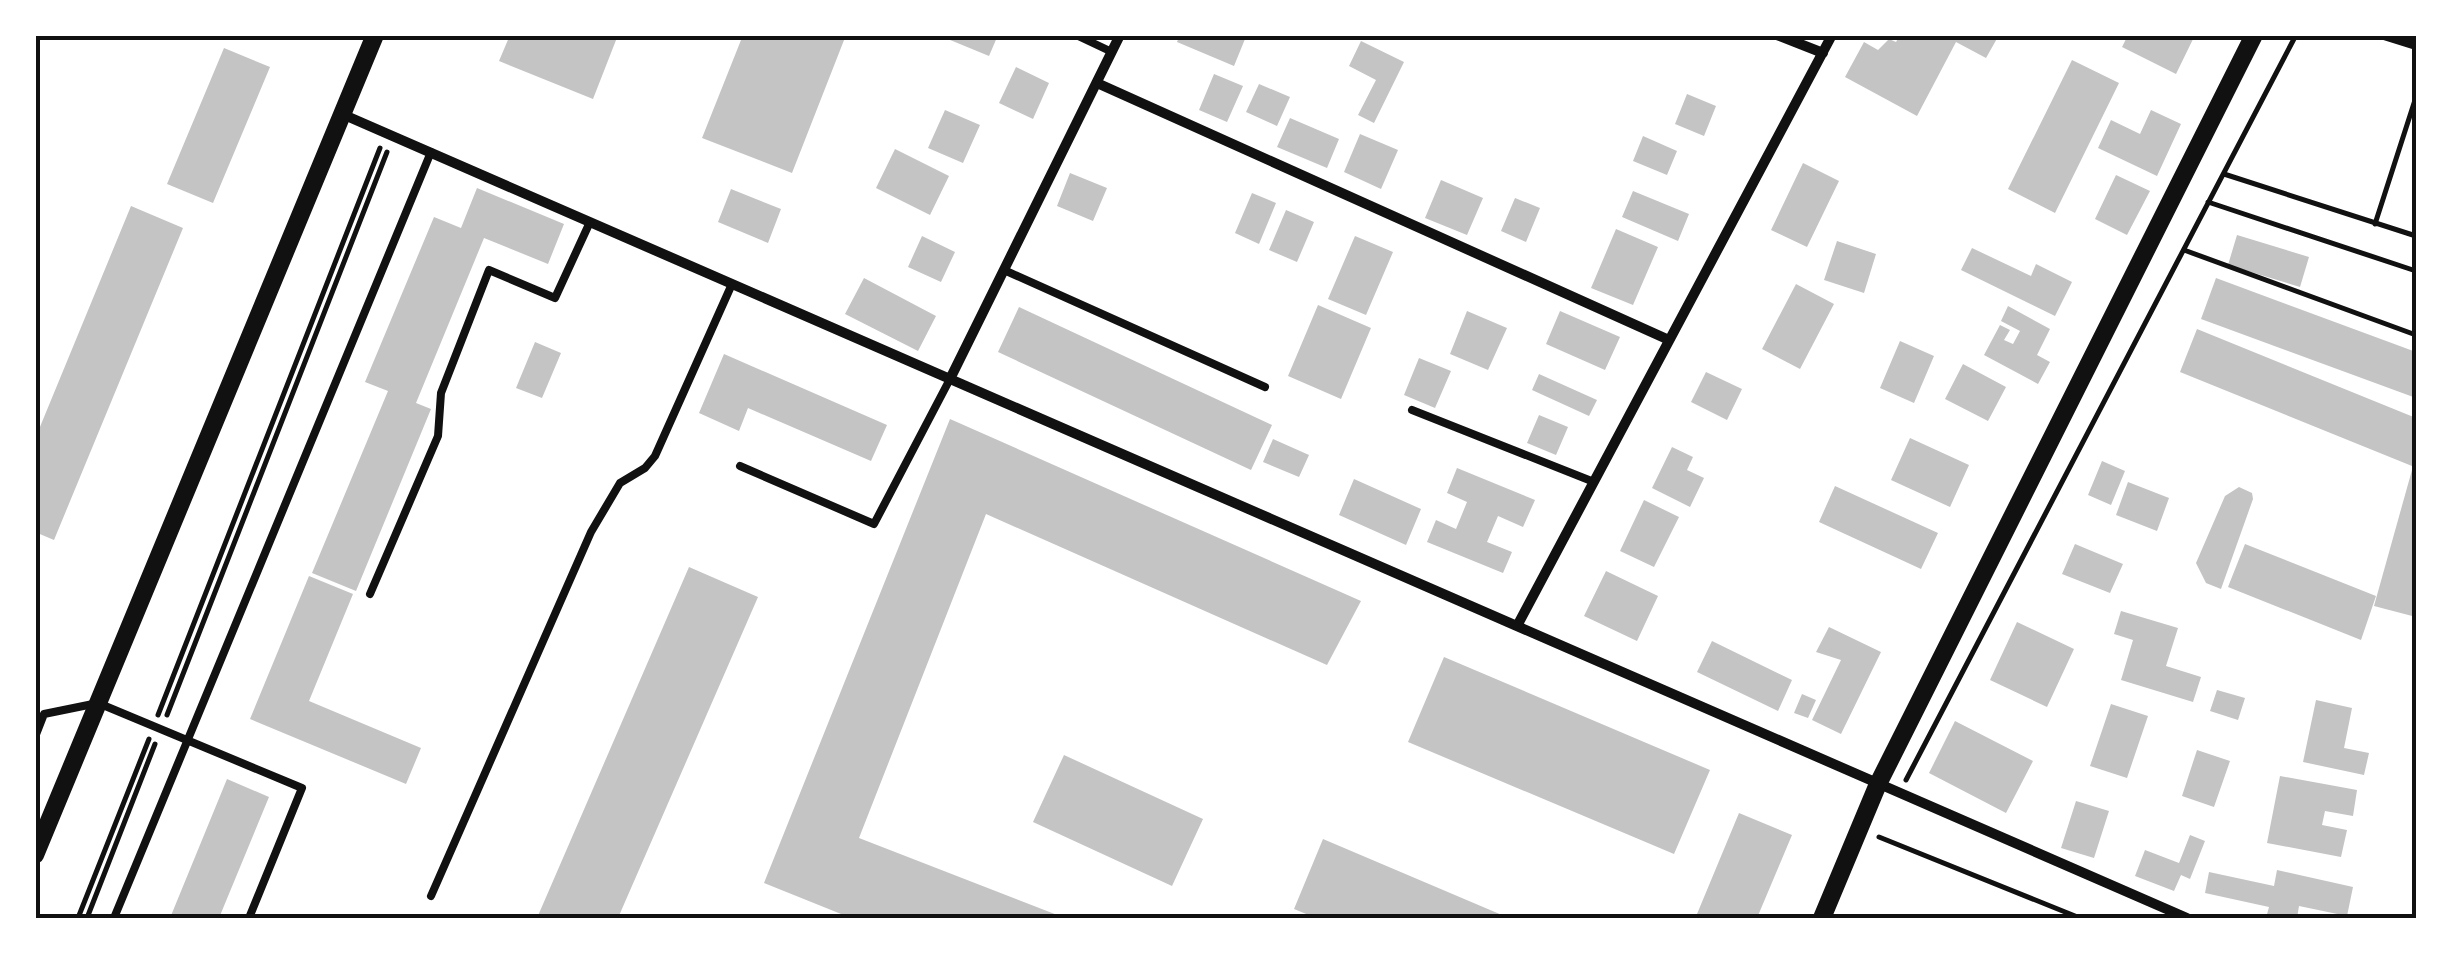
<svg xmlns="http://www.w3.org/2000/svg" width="2451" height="953" font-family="'Open Sans',sans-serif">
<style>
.building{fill:#c4c4c4}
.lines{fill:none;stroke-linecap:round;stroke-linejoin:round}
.path{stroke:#111;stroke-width:5}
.service{stroke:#111;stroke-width:8}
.minor{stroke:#111;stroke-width:10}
.tertiary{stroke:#111;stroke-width:18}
.neatline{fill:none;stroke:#111;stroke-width:4}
</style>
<rect width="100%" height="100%" fill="#fff"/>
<path class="building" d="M510,35H618L593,99L499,61Z
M743,35H846L792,173L702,138Z
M938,35H998L989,56Z
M1180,35H1235L1245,39L1234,66L1177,42Z
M1900,35H1999L1986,58L1956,42L1917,116L1845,77L1864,42L1878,50L1889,39L1896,42Z
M2128,35H2195L2176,74L2122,47Z
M1361,41L1404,62L1374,123L1358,115L1376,80L1349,66Z
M224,48L270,67L213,203L167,184Z
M2072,60L2119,83L2055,213L2008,189Z
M1016,67L1049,83L1033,119L999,103Z
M1214,74L1243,86L1227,122L1199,110Z
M1259,84L1290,97L1277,126L1246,112Z
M1687,94L1716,106L1704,136L1675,124Z
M945,110L980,125L963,163L928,148Z
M2151,110L2181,124L2157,176L2098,148L2111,120L2140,134Z
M1290,118L1339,139L1327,168L1277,147Z
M1360,134L1398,150L1381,189L1344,172Z
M1643,136L1677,151L1667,175L1633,161Z
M895,149L949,176L930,215L876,188Z
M1803,163L1839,181L1807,247L1771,230Z
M1070,173L1107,188L1093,221L1057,206Z
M2116,175L2150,191L2127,235L2095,219Z
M1441,180L1483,198L1467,235L1425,218Z
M477,188L564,224L548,264L484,238L416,403L431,409L356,591L312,573L388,391L365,382L434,217L461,228Z
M731,189L781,209L768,243L718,222Z
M1633,191L1689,214L1678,241L1622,217Z
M1252,193L1276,203L1259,244L1235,233Z
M1515,198L1540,208L1526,242L1501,231Z
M131,206L183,228L54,540L35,532V439Z
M1286,210L1314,222L1297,262L1269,250Z
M1616,229L1658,247L1633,305L1591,288Z
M2237,235L2309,257L2300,287L2228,265Z
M922,236L955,252L941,282L908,267Z
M1355,236L1393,252L1366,315L1328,299Z
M1837,241L1876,254L1864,293L1824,280Z
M1972,248L2031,276L2036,264L2072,282L2055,316L1961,270Z
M864,278L936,316L918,351L845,314Z
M2216,278L2416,352V398L2201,319Z
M1796,284L1834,304L1800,369L1762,349Z
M1318,305L1371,328L1341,399L1288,376Z
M2008,306L2050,329L2037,355L2050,362L2038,384L1984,355L2000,325L2010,330L2004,340L2013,344L2020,331L2001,321Z
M1019,307L1272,425L1251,470L998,352Z
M1467,311L1507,328L1488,370L1450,354Z
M1560,311L1620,337L1605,370L1546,344Z
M2197,329L2416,418V456L2412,466L2180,372Z
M1900,341L1934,356L1914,403L1880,388Z
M535,342L561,353L542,398L516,388Z
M724,354L887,425L871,461L748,408L739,431L699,413Z
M1419,358L1451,371L1435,408L1404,395Z
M1963,364L2006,387L1988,421L1945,399Z
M1706,372L1742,389L1727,420L1691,402Z
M1539,374L1597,400L1589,416L1532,390Z
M1539,415L1568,427L1556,455L1527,443Z
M950,419L1361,601L1327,665L986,514L859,838L1065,918H851L764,883Z
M1910,438L1969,465L1950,507L1891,480Z
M1273,439L1309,455L1299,477L1263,462Z
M1672,447L1693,457L1687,470L1704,478L1690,507L1652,488Z
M2102,461L2125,471L2111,505L2088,495Z
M1457,468L1535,500L1523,527L1498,516L1487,542L1512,552L1503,573L1427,542L1436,520L1456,529L1467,502L1447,493Z
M2412,470L2416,471V617L2374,606Z
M1354,479L1421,509L1406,545L1339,515Z
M2128,482L2169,498L2157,531L2116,515Z
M1835,486L1938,533L1921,569L1819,522Z
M2239,487L2252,493L2253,499L2221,589L2206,583L2196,563L2225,496Z
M1644,500L1679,517L1654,567L1620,551Z
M2075,544L2123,564L2110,593L2062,574Z
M2245,544L2376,596L2361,640L2228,587Z
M689,567L758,597L618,918H537Z
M1606,571L1658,596L1637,641L1584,616Z
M309,576L353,594L309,701L421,748L406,784L250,719Z
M2121,611L2178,628L2166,666L2201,677L2193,702L2121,680L2133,640L2114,634Z
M2017,622L2074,649L2047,707L1990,680Z
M1829,627L1881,652L1841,734L1812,720L1841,660L1816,652Z
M1712,641L1792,680L1778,711L1697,672Z
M1444,657L1710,770L1674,854L1408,742Z
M2217,690L2245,698L2238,720L2210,711Z
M1802,694L1816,700L1808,718L1794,713Z
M2316,700L2352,708L2344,748L2369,753L2364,775L2303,762Z
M2111,704L2148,716L2127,778L2090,766Z
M1955,721L2033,761L2006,813L1929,773Z
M2197,750L2230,761L2214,807L2182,796Z
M1064,755L1203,819L1172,886L1033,822Z
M2280,776L2357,790L2353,816L2325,811L2322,825L2347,830L2341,857L2267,843Z
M227,779L269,797L219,918H170Z
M2076,801L2109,811L2094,858L2061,848Z
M1739,813L1792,835L1757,918H1706L1697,914Z
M2190,835L2205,841L2190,879L2181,875L2174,891L2135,876L2145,850L2179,863Z
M1323,839L1509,918H1316L1294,909Z
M2277,870L2353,887L2347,916L2299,906L2297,918H2266L2269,907L2205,893L2209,872L2274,886Z"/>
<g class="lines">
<path class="path" d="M2224,174L2416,236
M2208,202L2416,271
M2375,224L2416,97
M2184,250L2416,335
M158,715L380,148
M167,715L387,152
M1906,780L2296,35
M1879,837L2080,918
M78,918L149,739
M87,918L155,744"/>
<path class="service" d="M1076,35L1112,52
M1004,270L1265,387
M1412,410L1594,482
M740,466L874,524L950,379
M370,594L438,436L441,393L489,270L555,298L590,222
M35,737L44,714L98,703L302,788L249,918
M431,896L591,532L620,483L645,468L655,456L732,284
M114,918L431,152"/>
<path class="minor" d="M1777,35L1823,53
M2384,35L2416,45
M1097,83L1669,340
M342,114L2187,918
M950,379L1120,35
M1517,626L1832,35"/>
<path class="tertiary" d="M35,855L375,35
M1822,918L1878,784L2254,35"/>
</g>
<rect width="2451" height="953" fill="none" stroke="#ffffff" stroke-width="75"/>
<rect x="38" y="38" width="2376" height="878" class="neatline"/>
</svg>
